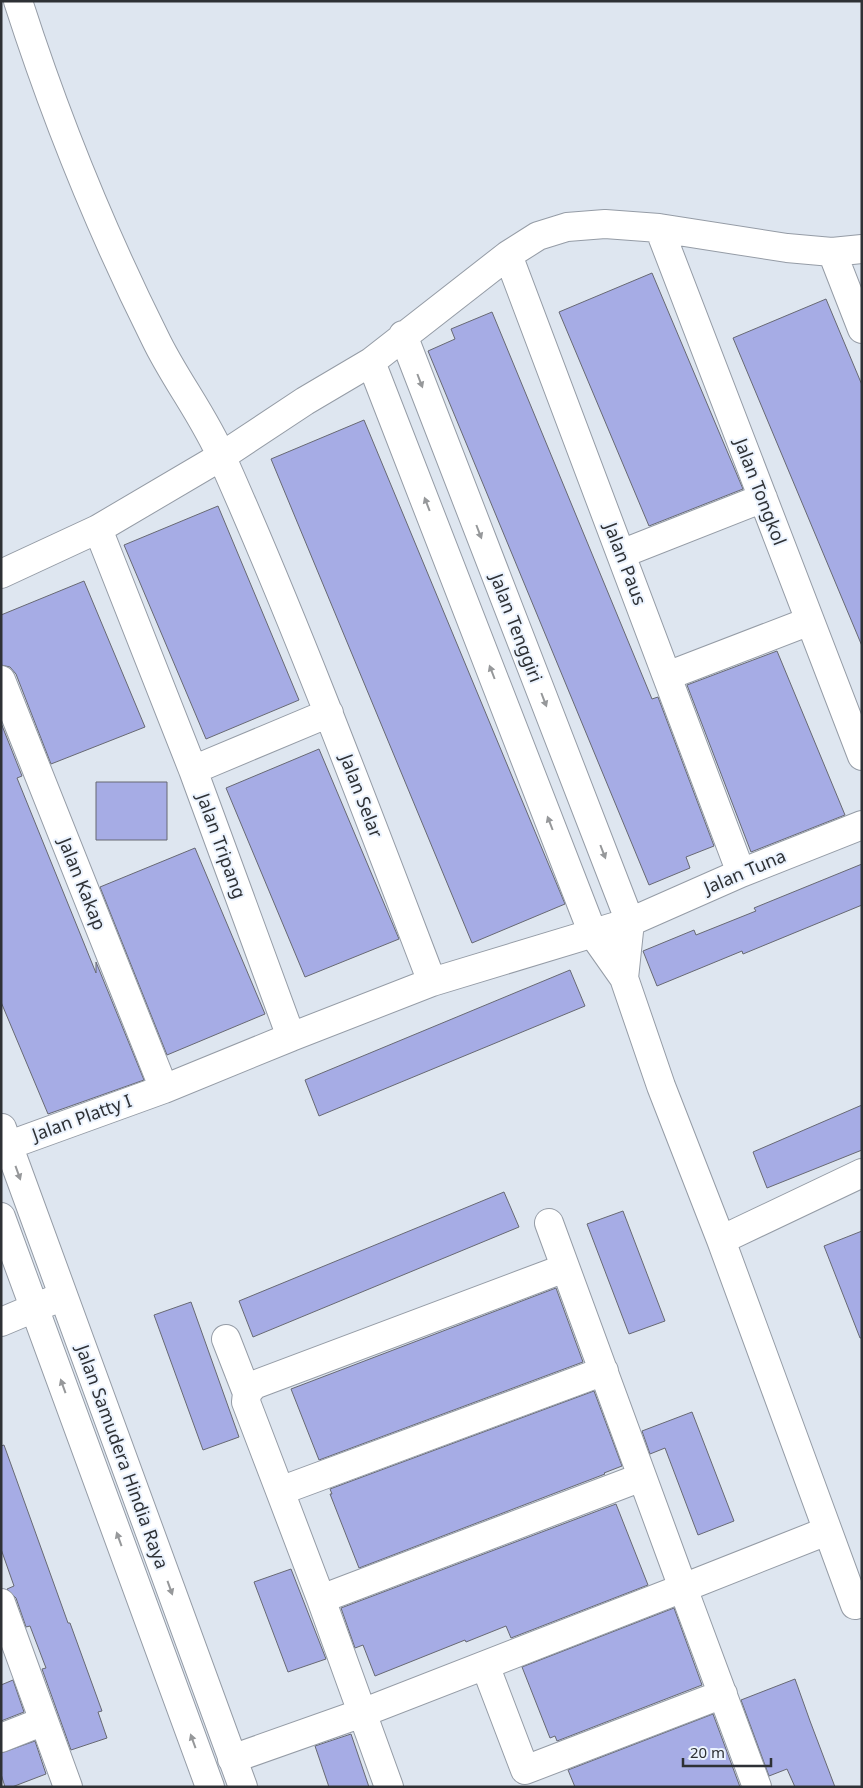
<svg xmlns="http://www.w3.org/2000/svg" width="863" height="1788" font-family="'Noto Sans',sans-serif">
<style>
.building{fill:#a6ace5;stroke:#676973}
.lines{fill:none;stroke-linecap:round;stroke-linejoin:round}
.minor-casing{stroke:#959ca6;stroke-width:30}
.minor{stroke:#fff;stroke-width:28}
.oneway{fill:#96989a}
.labels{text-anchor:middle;stroke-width:4;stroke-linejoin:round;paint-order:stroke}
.street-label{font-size:18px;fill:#2e3135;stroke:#ebf3fe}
</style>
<rect width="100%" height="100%" fill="#dee6f0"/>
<path class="building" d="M652,273L743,489L649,526L559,312Z
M826,299L862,385V646L733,338Z
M492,312L652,699L658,697L714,846L686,857L690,868L649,885L428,351L455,339L451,329Z
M364,420L565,904L472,943L271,459Z
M218,506L299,700L206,739L124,545Z
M84,581L145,727L51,764L16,674L10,667L1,665V615Z
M777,651L845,815L751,852L687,685Z
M1,723L22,776L17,778L96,973V962L144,1080L48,1114L1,1002Z
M319,749L399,939L305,977L226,788Z
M96,782H167V840H96Z
M195,848L265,1014L167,1055L100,887Z
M862,864V905L743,954L742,951L657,986L643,951L694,930L696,935L756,911L754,908Z
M570,970L585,1006L319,1116L305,1080Z
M862,1105V1150L767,1188L753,1152Z
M504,1192L519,1227L253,1337L239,1301Z
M623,1211L665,1321L629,1334L587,1224Z
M862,1231V1338H860L824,1246Z
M556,1288L583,1362L319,1460L291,1389Z
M191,1302L239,1437L203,1450L154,1315Z
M594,1391L622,1466L604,1473L605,1474L359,1568L330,1494H332L330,1489Z
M692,1412L734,1521L698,1535L665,1448L650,1454L642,1431Z
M4,1445L68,1623H70L102,1711L98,1712L107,1738L71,1750L42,1669L46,1668L30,1626L26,1627L16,1598L7,1589L14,1586L1,1549V1446Z
M616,1504L648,1585L511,1638L506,1626L466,1642L465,1640L375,1676L363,1645L355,1648L341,1608Z
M291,1569L326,1659L288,1672L254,1582Z
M674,1608L702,1685L557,1741L555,1736L550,1738L522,1667Z
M795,1679L810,1721L835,1787H795L787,1769L769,1776L741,1700Z
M13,1680L24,1712L1,1721V1685Z
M713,1714L740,1787H575L568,1770Z
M351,1734L369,1787H329L315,1746Z
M35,1741L46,1774L12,1787H5L1,1774V1753Z"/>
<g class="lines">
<defs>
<path id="minor" d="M18,1C55,116 101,230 155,338C175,380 205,417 223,460C299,631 365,807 432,982L630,922L741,873L862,825
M659,228L862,756
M832,252L862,329
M508,255L741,873
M403,335L630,922L624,978
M371,362L593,934L624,978L661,1086L721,1240L855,1605L862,1603
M621,554L763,498
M1,574L98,529L222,456L305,401L371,362L508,255L538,236L567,227L605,224L659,228L787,248L832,252L862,249
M667,676L810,621
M1,680L164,1089
M193,770L329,713
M291,1037L432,982
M2,1128L243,1787
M1,1148L164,1089L291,1037L193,770L98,529
M1,1217L210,1787
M549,1223L683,1588L827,1531
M721,1240L862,1173
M565,1268L254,1385L247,1393L246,1402L280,1491L604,1371
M1,1322L51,1301
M226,1339L247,1393
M280,1491L321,1599L642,1477
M321,1599L389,1787
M1,1603L68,1787
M485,1665L525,1770L723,1694
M1,1738L44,1721
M232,1759L362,1713L683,1588L757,1787"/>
</defs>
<use href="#minor" class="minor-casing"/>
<use href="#minor" class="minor"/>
</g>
<defs><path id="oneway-solid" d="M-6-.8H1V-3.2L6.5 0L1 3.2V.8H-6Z" transform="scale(1.25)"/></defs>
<g class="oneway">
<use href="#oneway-solid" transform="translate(420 381) rotate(69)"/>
<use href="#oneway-solid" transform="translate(427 504) rotate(-111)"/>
<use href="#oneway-solid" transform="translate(479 532) rotate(69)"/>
<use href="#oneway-solid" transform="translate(492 672) rotate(-111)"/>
<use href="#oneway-solid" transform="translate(544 700) rotate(69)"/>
<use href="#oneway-solid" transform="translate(550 823) rotate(-111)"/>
<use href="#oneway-solid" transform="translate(603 852) rotate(69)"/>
<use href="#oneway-solid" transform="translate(18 1173) rotate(70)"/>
<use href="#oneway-solid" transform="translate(63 1386) rotate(-110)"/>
<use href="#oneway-solid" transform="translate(119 1539) rotate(-110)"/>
<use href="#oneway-solid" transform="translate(170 1588) rotate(70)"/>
<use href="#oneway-solid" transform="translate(193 1741) rotate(-110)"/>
</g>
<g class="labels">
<g class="street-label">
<text transform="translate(760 492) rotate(69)" y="6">Jalan Tongkol</text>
<text transform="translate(625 564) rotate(69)" y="6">Jalan Paus</text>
<text transform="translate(516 628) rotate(69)" y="6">Jalan Tenggiri</text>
<text transform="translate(361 796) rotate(69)" y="6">Jalan Selar</text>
<text transform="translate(221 846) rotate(70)" y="6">Jalan Tripang</text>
<text transform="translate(745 872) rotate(-23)" y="6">Jalan Tuna</text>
<text transform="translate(82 884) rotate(68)" y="6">Jalan Kakap</text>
<text transform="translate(82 1118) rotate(-20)" y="6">Jalan Platty I</text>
<text transform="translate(122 1457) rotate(70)" y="6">Jalan Samudera Hindia Raya</text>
</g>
</g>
<rect width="863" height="1788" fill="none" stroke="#2e3135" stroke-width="5"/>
<path d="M683 1758v8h88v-8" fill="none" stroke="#2e3135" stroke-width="2.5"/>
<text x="690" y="1758" font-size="15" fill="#2e3135" stroke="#ebf3fe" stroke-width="4" paint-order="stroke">20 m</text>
</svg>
